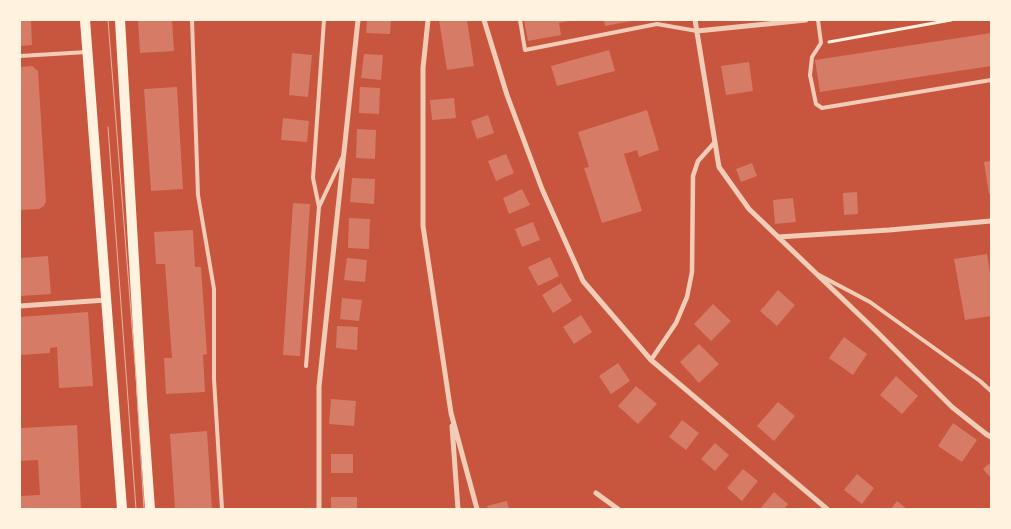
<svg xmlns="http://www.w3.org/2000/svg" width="1011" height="529" font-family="Mulish,sans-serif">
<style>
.building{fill:#d67c66}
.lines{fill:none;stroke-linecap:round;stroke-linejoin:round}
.path{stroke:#fff3e0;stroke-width:3}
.service{stroke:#f1ccb7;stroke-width:4}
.pedestrian{stroke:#f1ccb7;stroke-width:4.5}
.minor{stroke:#f1ccb7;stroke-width:5}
.secondary{stroke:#fff3e0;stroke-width:10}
.tram{stroke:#e9b49f;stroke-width:1}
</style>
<rect width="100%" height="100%" fill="#c8553d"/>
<path class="building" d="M20,20H31L32,45L20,46Z
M138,20H172L174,51L140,53Z
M367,20H391L390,34L366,33Z
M439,20H467L474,66L447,70Z
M524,20H568V21L559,23L561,35L528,41Z
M604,20H631V21L605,26Z
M991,33V66L820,92L815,60Z
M609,50L615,71L557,86L551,66Z
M292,53L312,55L308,97L289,95Z
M364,54L383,55L381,80L361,78Z
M749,62L753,91L726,95L721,66Z
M32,66L38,71L46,201L44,206L39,209L20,210V67Z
M177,87L183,189L151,191L144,89Z
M360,87L380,88L379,114L359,113Z
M454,98L456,118L432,120L430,100Z
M647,110L659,150L639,157L637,150L624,154L642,211L602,223L584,168L589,167L578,132Z
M488,115L494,133L477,139L471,121Z
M283,118L309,121L307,142L281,140Z
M357,129L376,130L375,159L356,158Z
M506,154L514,173L496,181L488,161Z
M991,161V194H989L984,162Z
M752,163L757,176L741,182L736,169Z
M352,178L375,179L374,204L350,202Z
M522,189L530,205L509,214L503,198Z
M857,192L858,214L844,215L843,193Z
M793,198L796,222L775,224L773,200Z
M293,203L310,204L300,356L283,355Z
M349,218L370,219L369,249L348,248Z
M533,222L540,240L522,247L515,229Z
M193,230L195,267H201L207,354L203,355L205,392L166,394L164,358H172L165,264H156L154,232Z
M987,254L991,280V316L965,320L954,259Z
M48,256L51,294L20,296V258Z
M550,257L559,276L538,286L528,267Z
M347,258L367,260L365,282L344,280Z
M561,283L572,301L553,313L542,295Z
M778,290L795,305L777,326L760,311Z
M342,298L362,300L359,321L340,319Z
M713,304L731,321L711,341L694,324Z
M88,312L93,386L59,388L57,347L50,348V353L20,355V317Z
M581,315L592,332L574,344L563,327Z
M337,326L358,327L357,350L336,348Z
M844,337L867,354L853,375L829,358Z
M699,344L719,364L699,383L680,362Z
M618,363L630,381L611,394L599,376Z
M896,376L918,396L902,414L880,395Z
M636,386L657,404L638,424L618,406Z
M331,399L356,401L354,426L329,424Z
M778,402L795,416L774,441L757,426Z
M682,420L699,433L686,450L669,437Z
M953,423L977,440L962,462L938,446Z
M77,425L81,509H21L20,496L40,495L38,460L20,461V428Z
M207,431L212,509H175L170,434Z
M715,443L729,455L715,471L701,459Z
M331,454H353V473H331Z
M991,462V478L983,469Z
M743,469L758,481L742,501L727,488Z
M857,474L874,488L862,504L844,490Z
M774,492L788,504L784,509H760Z
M331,497H357V509H331Z
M507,501L509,509H488L487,506Z
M897,501L907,509H891Z"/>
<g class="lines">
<path class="path" d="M829,42L951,20"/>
<path class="service" d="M192,20L198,195L214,289V379L222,509
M520,20L525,50L657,24L697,31
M818,20L821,43L812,57L810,75L816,104L822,108L991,80
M20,56L87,52
M319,207L313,178L324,20
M819,275L870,302L980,381L991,391
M306,366L319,207L343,156"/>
<path class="pedestrian" d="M651,360L676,323L687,297L692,272L693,176L698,161L715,142"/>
<path class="minor" d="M428,20L423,68V226L451,413L477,509
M484,20L507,95L542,189L583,281L651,360L827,509
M695,20L719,167L749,209L875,330L952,407L986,434L991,437
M697,31L806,20
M778,237L889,230L991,221
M20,306L106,300
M452,426L458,509
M596,493L618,509
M319,509V387L358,20"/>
<path class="secondary" d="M85,20L122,509
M120,20L142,399L150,509"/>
<path class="tram" d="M108,20L136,376L144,509
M108,127L136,509"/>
</g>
<rect width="1011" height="529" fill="none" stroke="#fff3e0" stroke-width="42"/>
</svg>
